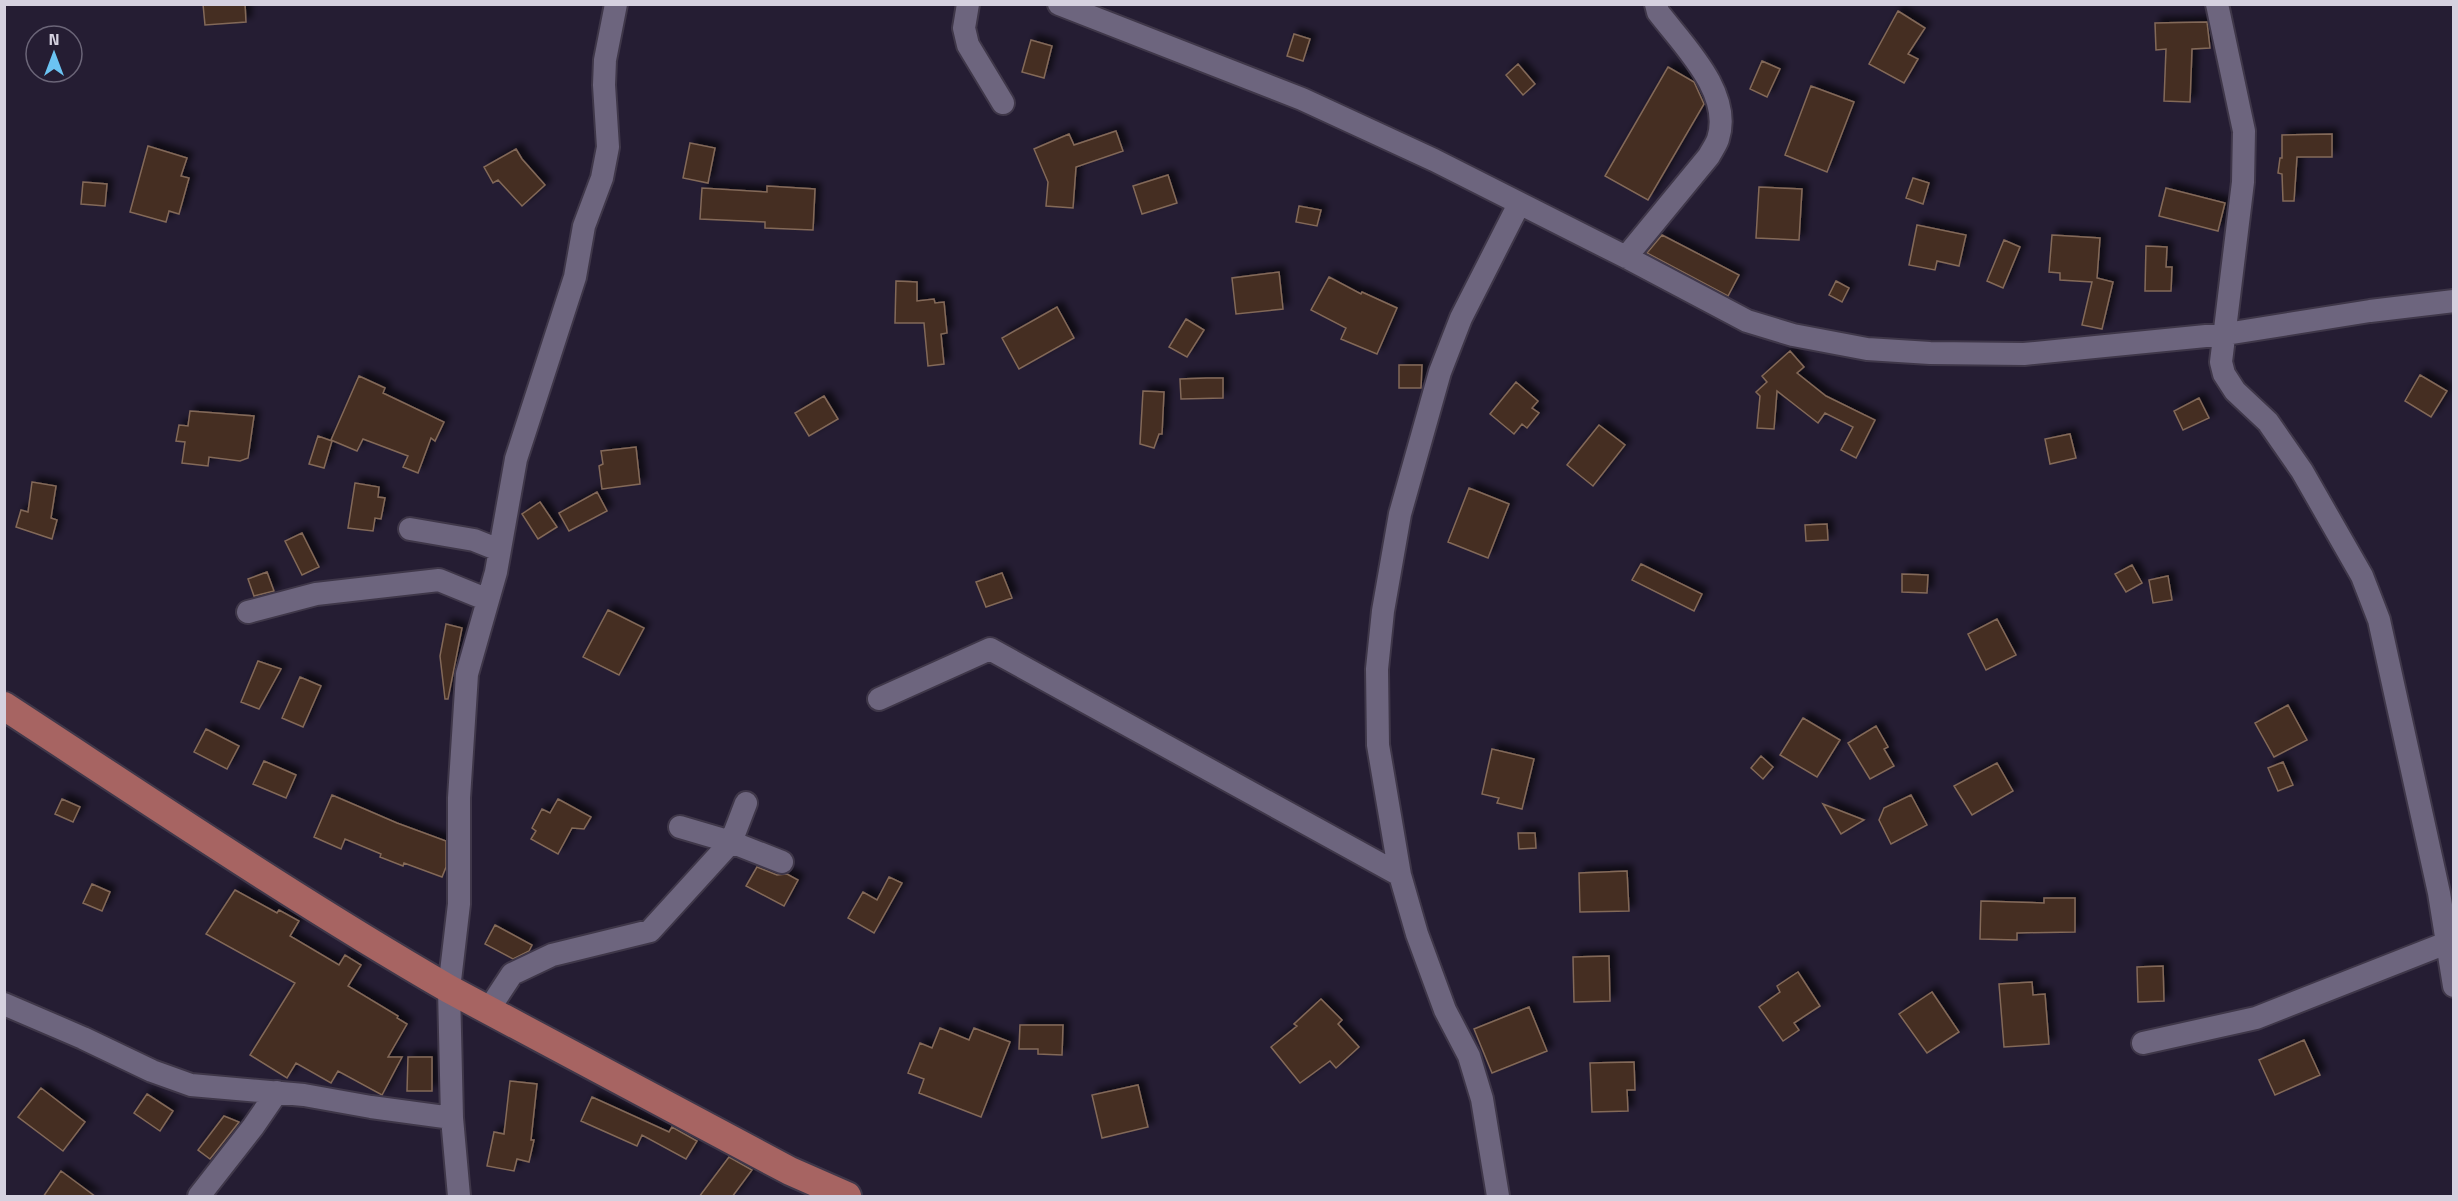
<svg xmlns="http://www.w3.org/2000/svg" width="2458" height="1201" font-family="'Titillium Web',sans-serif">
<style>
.building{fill:#442d20;stroke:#836959;stroke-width:1.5;filter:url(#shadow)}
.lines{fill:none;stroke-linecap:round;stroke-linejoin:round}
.minor-casing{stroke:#3f3749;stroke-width:26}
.major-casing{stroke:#3f3749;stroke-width:32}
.minor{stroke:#6d657e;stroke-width:22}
.major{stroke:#a76462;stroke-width:28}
</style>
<defs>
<filter id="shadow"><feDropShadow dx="5.5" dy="-5.5" stdDeviation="3" flood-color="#0009"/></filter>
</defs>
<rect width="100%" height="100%" fill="#251d33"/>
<path class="building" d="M203,4H245L246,22L205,25Z
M1898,11L1925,28L1908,54L1918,59L1904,83L1869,64Z
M2207,22L2210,48L2192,49L2190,102L2164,101L2166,49L2156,50L2155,23Z
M1294,34L1310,39L1303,61L1287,56Z
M1031,40L1052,46L1044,78L1022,72Z
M1762,61L1780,69L1767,97L1750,89Z
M1518,64L1535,84L1523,95L1506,75Z
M1668,67L1694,82L1704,104L1648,200L1605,176Z
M1811,86L1854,102L1827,172L1785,155Z
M1116,131L1123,151L1076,167L1073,208L1046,206L1048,182L1034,149L1069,134L1074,145Z
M2332,134V157H2297L2294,201H2283L2282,174L2278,173L2280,158H2282V135Z
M690,143L715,148L708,183L683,178Z
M148,146L187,158L181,176L189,178L179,214L169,211L166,222L130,212Z
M516,149L522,159L545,185L522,206L498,180L493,183L484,167Z
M1168,175L1177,203L1142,214L1133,186Z
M1913,178L1929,183L1923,204L1906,198Z
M83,182L107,184L105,206L81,204Z
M767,186L815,189L813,230L765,228V222L700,219L702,188L767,192Z
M1759,187L1802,189L1799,240L1756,238Z
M2166,188L2225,203L2218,231L2159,216Z
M1299,206L1321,210L1317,226L1296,222Z
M1917,225L1966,235L1959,266L1937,261L1935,270L1909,265Z
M1662,235L1739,275L1728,296L1647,253Z
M2052,235L2100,238L2097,278L2113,282L2102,329L2082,325L2092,282L2060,280V273L2049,272Z
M2004,240L2020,247L2003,288L1987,281Z
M2146,246L2167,247L2166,267H2172L2171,291H2145Z
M1279,272L1283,309L1236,314L1232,278Z
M1329,277L1361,294L1362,292L1397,308L1377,354L1341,339L1346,328L1311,310Z
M896,281L917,282V301L934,299L935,303L944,302L947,333L941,334L944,364L928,366L924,323H895Z
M1836,281L1849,288L1842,302L1829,295Z
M1057,307L1074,338L1019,369L1002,338Z
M1186,319L1204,330L1187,357L1169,347Z
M1790,351L1804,367L1797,373L1826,396L1875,420L1856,458L1841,450L1853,427L1825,413L1818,423L1777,391L1774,429L1757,428L1760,396L1756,392L1767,382L1762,376Z
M1399,365H1422L1421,388H1399Z
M2420,375L2447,391L2431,417L2405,401Z
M359,376L385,388L383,393L444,422L435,441L431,438L418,473L403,467L408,456L363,439L357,451L331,440Z
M1207,378H1223V398L1181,399L1180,379Z
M1516,382L1538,401L1532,408L1539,413L1527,428L1522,424L1514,434L1490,414Z
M1143,391L1164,392L1162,434H1159L1154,448L1140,444Z
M824,396L838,419L809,436L795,413Z
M2199,398L2209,418L2183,430L2174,411Z
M190,411L254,416L248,458L240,461L209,457L208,466L182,463L185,442L176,441L179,425L188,426Z
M1599,425L1625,445L1593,486L1567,465Z
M2070,434L2076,458L2050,464L2045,439Z
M318,436L332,441L324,468L309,464Z
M636,447L640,484L602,489L599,466L603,464L601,451Z
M32,482L56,486L51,518L57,520L52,539L16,527L21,510L28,512Z
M355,483L379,487L378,497L385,498L381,519L375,518L373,531L348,528Z
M1469,488L1509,504L1488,558L1448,542Z
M597,492L607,511L569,531L559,513Z
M540,502L557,527L538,539L522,514Z
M1827,524L1828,540L1806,541L1805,525Z
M302,533L319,567L302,575L285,541Z
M1641,564L1702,594L1694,611L1632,580Z
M2132,565L2142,583L2126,592L2115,574Z
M267,572L274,591L254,596L248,579Z
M1002,573L1012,598L986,607L976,582Z
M1902,574L1928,575L1927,593L1902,592Z
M2168,576L2172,600L2153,603L2149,580Z
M608,610L644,628L619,675L583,657Z
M1997,619L2016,655L1986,670L1968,634Z
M446,624L462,628L448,699H445L440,656Z
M258,661L281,669L259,709L241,702Z
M300,677L321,686L303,727L282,718Z
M2288,705L2307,740L2274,757L2255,723Z
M1803,718L1840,740L1817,777L1780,755Z
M1876,726L1888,747L1884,749L1894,766L1870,779L1848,743Z
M206,729L239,746L227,769L194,752Z
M1492,749L1534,759L1522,809L1497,803L1499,798L1482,794Z
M1761,756L1773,767L1763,779L1751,768Z
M264,761L296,775L286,798L253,784Z
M2283,762L2293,785L2278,791L2268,768Z
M1997,763L2013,791L1972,815L1954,786Z
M332,795L397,823L446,841V867L442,877L404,863L403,866L380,857L381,854L345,839L341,849L314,837Z
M1911,795L1927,825L1891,844L1879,820L1884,808Z
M62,799L80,807L73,822L55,814Z
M558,799L591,817L584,829L572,828L558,854L531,839L536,831L532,828L542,809L550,813Z
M1823,804L1864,820L1841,834Z
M1518,833H1535L1536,848L1519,849Z
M757,867L777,875L787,874L798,880L784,906L746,886Z
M1627,871L1629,911L1580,912L1579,873Z
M889,877L902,883L874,933L848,918L863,892L877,900Z
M92,884L110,892L102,911L83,903Z
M235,890L277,913L279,910L299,921L290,936L339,965L345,955L361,965L348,986L398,1016L397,1018L407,1024L388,1057H402L382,1095L338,1071L331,1083L296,1063L287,1078L250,1055L295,983L206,934Z
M2044,898H2075V932L2017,933V940L1980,939L1981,901L2044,903Z
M495,925L532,945L529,951L513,959L485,944Z
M1609,956L1610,1001L1574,1002L1573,957Z
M2163,966L2164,1001L2138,1002L2137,967Z
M1798,972L1820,1006L1794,1023L1799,1030L1783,1041L1759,1007L1780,992L1777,986Z
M2032,982L2033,995L2045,994L2049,1044L2004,1047L1999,984Z
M1932,992L1959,1032L1927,1053L1899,1014Z
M1321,999L1342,1020L1338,1024L1359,1047L1336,1068L1330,1061L1300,1083L1271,1047L1297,1026L1294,1024Z
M1529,1007L1547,1051L1492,1073L1474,1029Z
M1020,1025H1063L1062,1055L1038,1054V1049H1019Z
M940,1028L969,1040L974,1028L1010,1042L981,1117L919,1093L924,1079L908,1073L920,1043L932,1048Z
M2304,1040L2320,1075L2275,1095L2259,1060Z
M408,1057H432V1091H407Z
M1634,1062L1635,1090H1627L1628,1111L1592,1112L1590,1063Z
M510,1081L537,1084L531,1140H534L529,1162L517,1159L514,1171L487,1166L494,1132L504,1134Z
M1138,1085L1148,1127L1102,1138L1092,1095Z
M41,1088L85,1122L63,1151L18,1117Z
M147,1094L173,1111L160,1131L134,1113Z
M592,1097L669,1132L672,1127L697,1141L686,1159L642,1135L637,1146L581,1121Z
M224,1116L239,1122L210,1159L198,1150Z
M729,1157L752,1170L732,1197H699Z
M61,1171L96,1197H43Z"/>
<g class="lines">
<defs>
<path id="minor" d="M968,4L964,28L968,45L1003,103
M1059,4L1302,99L1434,160L1626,257L1747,321L1793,335L1867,349L1930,353L2024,354L2226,334L2370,311L2454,301
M2217,4L2244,131L2243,182L2221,362L2224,374L2235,391L2268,422L2302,471L2362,576L2379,620L2439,893L2454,986
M1626,257L1709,156C1712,150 1716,145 1718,139C1733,93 1683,45 1658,12L1656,4
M410,529L474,540L499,550
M248,612L316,594L439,580L488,600
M879,699L990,649L1400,875
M680,827L731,842L782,862
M4,1004L83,1038L152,1071L191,1085L304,1095L371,1107L452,1118
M489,1009L512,974L552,955L650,931L731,842L746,803
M2143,1043L2256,1018L2454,940
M199,1196L253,1127L277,1092
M459,1196L452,1118L449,989L459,904V798L467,674L496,572L516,459L575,277L584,226L602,178L608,147L604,85L605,60L616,4
M1498,1196L1482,1099L1469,1056L1445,1010L1417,934L1400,875L1378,745L1377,669L1383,611L1400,514L1440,372L1461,318L1519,204"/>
<path id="major" d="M4,706C151,802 297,901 449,989L790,1171L847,1196"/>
</defs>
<use href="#minor" class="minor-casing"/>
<use href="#major" class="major-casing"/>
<use href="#minor" class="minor"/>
<use href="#major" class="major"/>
</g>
<rect width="2458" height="1201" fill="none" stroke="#d5d1df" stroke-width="12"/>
<g transform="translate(54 54)"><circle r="28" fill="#251d33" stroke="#6b6578" stroke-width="1.5"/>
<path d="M0-4.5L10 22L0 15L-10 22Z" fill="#6bc3f2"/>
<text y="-9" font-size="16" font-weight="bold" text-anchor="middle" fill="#d5d1df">N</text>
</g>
</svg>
